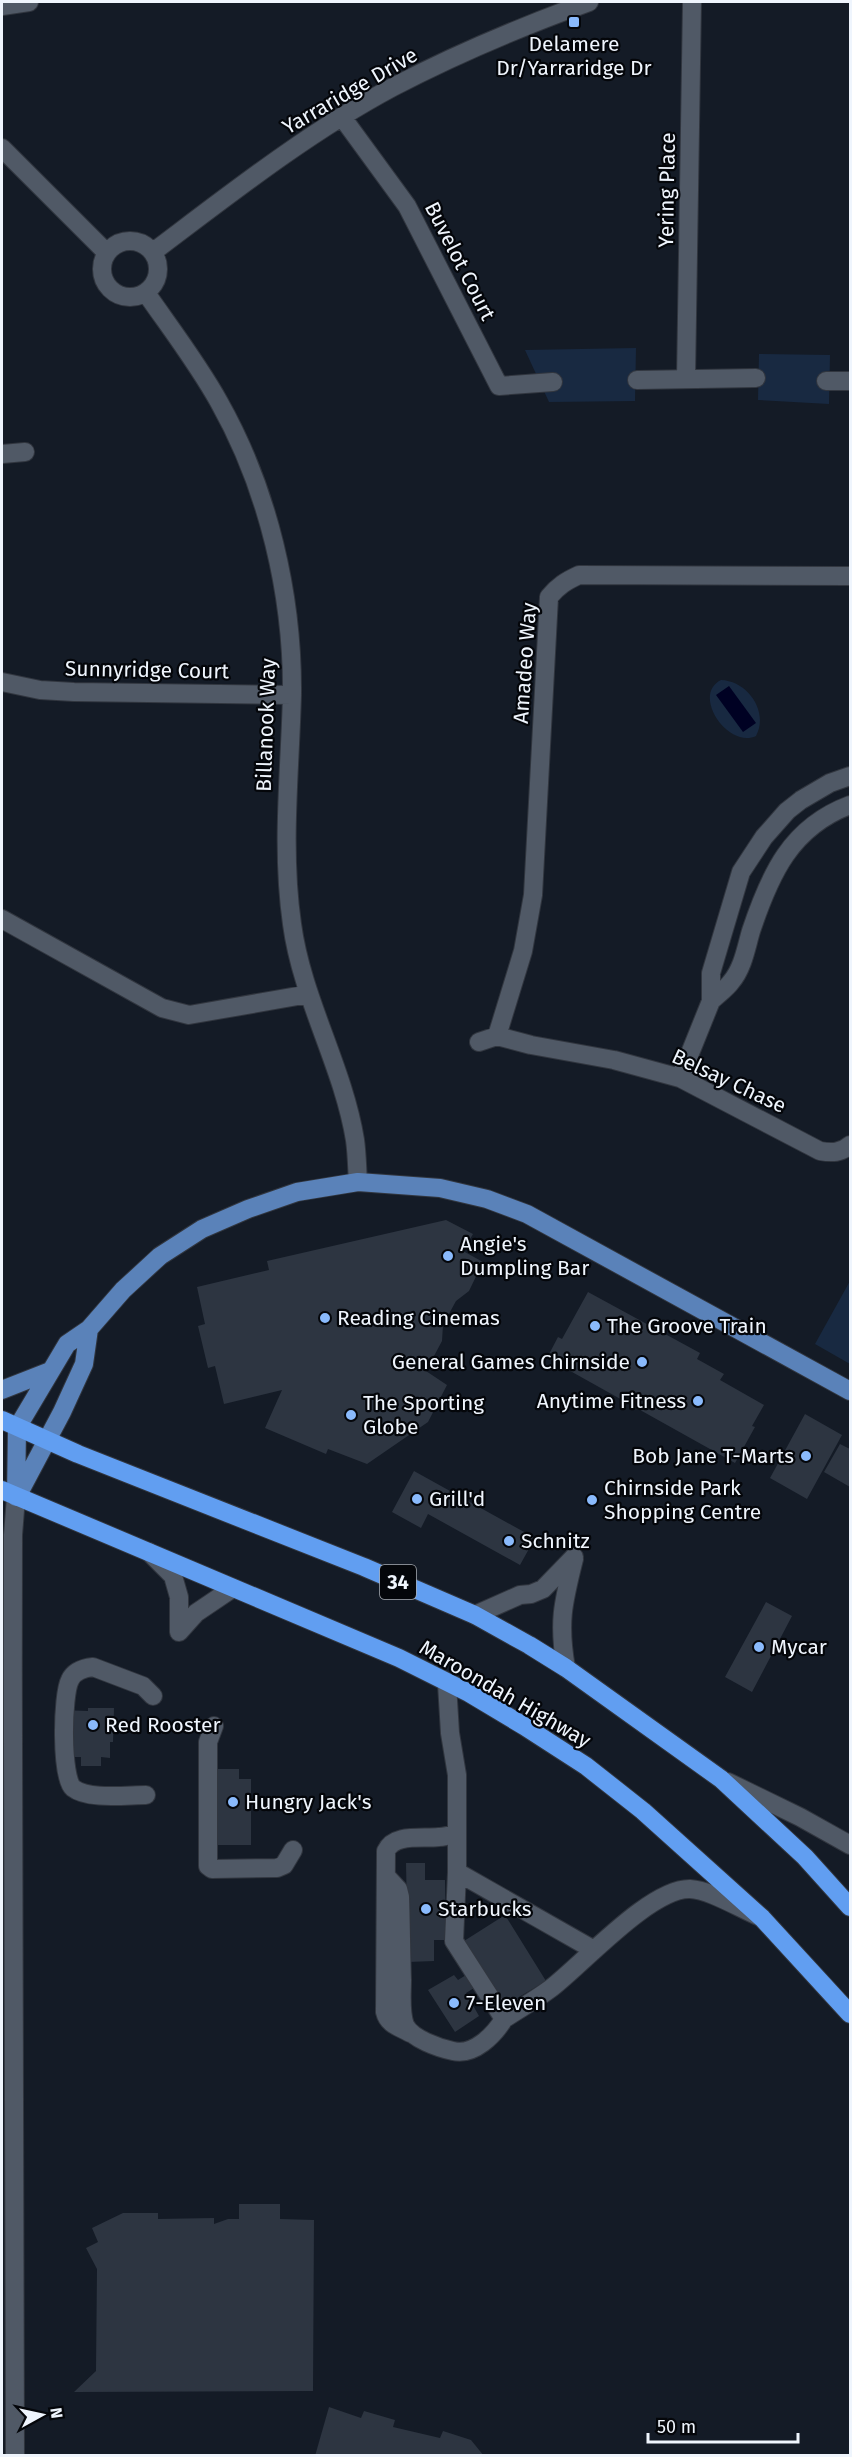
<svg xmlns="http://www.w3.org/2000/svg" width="852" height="2457" font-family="'Fira Sans',sans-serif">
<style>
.green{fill:#182941}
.water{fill:#000123}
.building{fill:#2d3541}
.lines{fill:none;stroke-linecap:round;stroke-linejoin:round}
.minor-casing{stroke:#31363f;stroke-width:20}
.major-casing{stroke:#31363f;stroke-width:20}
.highway-casing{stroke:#31363f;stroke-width:20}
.minor{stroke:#505966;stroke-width:18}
.major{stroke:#5a82b9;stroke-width:18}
.highway{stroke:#619ef1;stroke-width:18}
.poi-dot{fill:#8abafc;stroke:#04060a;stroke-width:2}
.labels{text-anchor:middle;stroke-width:4.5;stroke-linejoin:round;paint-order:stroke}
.shield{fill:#04060a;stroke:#a8adb4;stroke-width:1.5}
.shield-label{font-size:20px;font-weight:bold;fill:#eff5fd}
.poi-label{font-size:21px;fill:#eff5fd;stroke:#04060a;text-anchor:start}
.street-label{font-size:21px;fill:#eff5fd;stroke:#04060a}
</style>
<rect width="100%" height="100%" fill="#141b26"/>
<path class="green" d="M636,348L635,401L549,402L525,350Z
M759,354L830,355L829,404L758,400Z
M721,680C748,681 769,712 756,736C728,749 691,695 721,680Z
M850,1281V1364L815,1344Z"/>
<path class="water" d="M729,686L756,723L743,732L716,695Z"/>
<path class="building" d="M446,1220L473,1234L463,1251L483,1262L469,1291L456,1301L450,1312L443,1325L442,1341L426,1371L447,1385L428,1422L367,1464L328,1449L326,1454L265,1428L282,1390L224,1404L215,1366L208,1368L198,1326L205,1324L197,1287L269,1270L267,1261Z
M588,1292L700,1353L697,1359L724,1374L720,1380L764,1405L752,1426L755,1427L735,1463L547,1358L558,1337L562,1339Z
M805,1414L842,1435L807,1499L770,1478Z
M840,1444L850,1449V1487L824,1472Z
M414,1471L535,1538L520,1565L428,1514L421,1528L392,1512Z
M766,1602L792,1616L752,1692L725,1677Z
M88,1708H114L113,1742H110V1758L101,1757V1766H81V1757H73V1740H60V1710L88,1711Z
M215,1769H239V1779H251V1845H216Z
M406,1863H425V1880H445L446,1940H434V1961L408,1962Z
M505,1915L546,1981L504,2006L487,1980L466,1993L479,2016L455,2032L428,1990L454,1975L458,1980L479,1967L464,1941Z
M239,2204H280V2219L314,2220L313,2391L74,2392L96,2371L97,2269L86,2248L98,2242L92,2228L123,2213H158V2219L214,2218V2224L228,2219H239Z
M329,2407L361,2418L364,2411L395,2420L393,2427L440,2438L443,2431L471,2440L484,2456H315Z"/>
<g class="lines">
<defs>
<path id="minor" d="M2,6L29,2
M342,117L407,206L499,386L553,382
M2,148L107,253
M102 269a28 28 0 1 1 56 0a28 28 0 1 1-56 0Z
M153,252C230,194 307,133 393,87C456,54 523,26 589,2
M146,293C171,329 198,364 219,402C268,489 293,595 292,695C290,772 281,847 292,924C302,999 343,1066 355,1140C357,1154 357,1168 358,1182
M686,379L692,2
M637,380L756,378
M826,381H850
M2,454L25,452
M2,682L40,690L74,692L292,695
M2,919L162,1008L189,1015L309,994
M711,1001C717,995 726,989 731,982C743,968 746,948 751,931C770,874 791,827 850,805
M497,1036L523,951L533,895L549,597C558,586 566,581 579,575L850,576
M479,1042L497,1036L531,1045L614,1060L680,1078L820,1151C832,1153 841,1153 850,1145
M680,1078L711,1001V973L741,872L764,837L787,811L801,800L830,783L850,776
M149,1552L173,1576L179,1597V1632
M475,1615L520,1595L531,1594L543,1589L574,1557
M179,1632L196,1613L233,1588
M566,1668C558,1622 563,1603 574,1559
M447,1684L450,1733L457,1775V1872L594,1950
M214,1726L208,1742V1866L212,1869L277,1868L284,1865L293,1850
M728,1782L800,1817L850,1845
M146,1795C127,1795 88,1800 73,1788C61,1778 62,1695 70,1680C74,1671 84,1668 93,1667L143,1686L153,1696
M457,1872L454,1941L504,2019C519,2009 535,2000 550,1989C582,1965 650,1888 690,1889C710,1890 739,1908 758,1916
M386,1876L398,1889L400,1897C401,1925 401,1952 402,1980C402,1994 400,2012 405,2025C412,2039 439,2048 453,2051C474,2056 494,2035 504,2019
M410,2033C400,2027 388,2025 385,2012L386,1851C394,1833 422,1839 439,1837C445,1837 451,1835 457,1833
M15,2456C15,2149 12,1842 13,1535L16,1497"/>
<path id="major" d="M2,1390L50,1371
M19,1493L62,1412L84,1364L89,1329
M16,1497L17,1428L67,1344L89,1329L123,1290L160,1256L202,1229L248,1209L297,1192L358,1182L440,1188L487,1199L527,1214L850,1391"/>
<path id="highway" d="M2,1420L78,1454L364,1567L475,1615L529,1645L566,1668L721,1779L805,1857L850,1907
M2,1490L399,1658L469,1693L524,1726L586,1766L643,1811L762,1918L850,2014"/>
</defs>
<use href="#minor" class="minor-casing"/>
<use href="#major" class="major-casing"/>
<use href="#highway" class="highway-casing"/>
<use href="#minor" class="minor"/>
<use href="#major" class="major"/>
<use href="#highway" class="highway"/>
</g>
<g class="poi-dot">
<rect x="568" y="16" width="12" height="12" rx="3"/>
<circle cx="448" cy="1256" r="6"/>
<circle cx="325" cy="1318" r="6"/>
<circle cx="595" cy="1326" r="6"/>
<circle cx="642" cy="1362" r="6"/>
<circle cx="698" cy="1401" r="6"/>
<circle cx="351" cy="1415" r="6"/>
<circle cx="806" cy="1456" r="6"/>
<circle cx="417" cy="1499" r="6"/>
<circle cx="592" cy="1500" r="6"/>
<circle cx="509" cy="1541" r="6"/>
<circle cx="759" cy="1647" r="6"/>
<circle cx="93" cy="1725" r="6"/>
<circle cx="233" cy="1802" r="6"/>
<circle cx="426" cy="1909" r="6"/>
<circle cx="454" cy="2003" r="6"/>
</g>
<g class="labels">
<rect class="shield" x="380" y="1565" width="36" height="34" rx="4.5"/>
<g class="shield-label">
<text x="398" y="1589">34</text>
</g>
<g class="poi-label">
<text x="574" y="51" text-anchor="middle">Delamere<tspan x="574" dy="24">Dr/Yarraridge Dr</tspan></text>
<text x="460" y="1251">Angie's<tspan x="460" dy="24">Dumpling Bar</tspan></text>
<text x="337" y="1325">Reading Cinemas</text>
<text x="607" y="1333">The Groove Train</text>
<text x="630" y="1369" text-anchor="end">General Games Chirnside</text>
<text x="686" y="1408" text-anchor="end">Anytime Fitness</text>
<text x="363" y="1410">The Sporting<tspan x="363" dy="24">Globe</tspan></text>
<text x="794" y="1463" text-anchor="end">Bob Jane T-Marts</text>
<text x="604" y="1495">Chirnside Park<tspan x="604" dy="24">Shopping Centre</tspan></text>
<text x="429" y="1506">Grill'd</text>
<text x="521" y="1548">Schnitz</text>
<text x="771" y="1654">Mycar</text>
<text x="105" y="1732">Red Rooster</text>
<text x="245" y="1809">Hungry Jack's</text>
<text x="438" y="1916">Starbucks</text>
<text x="466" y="2010">7-Eleven</text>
</g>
<g class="street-label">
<text transform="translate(350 91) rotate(-30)" y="7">Yarraridge Drive</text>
<text transform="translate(667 190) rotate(-89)" y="7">Yering Place</text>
<text transform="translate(460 261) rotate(63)" y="7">Buvelot Court</text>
<text transform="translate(525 663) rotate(-86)" y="7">Amadeo Way</text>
<text transform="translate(147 670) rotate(1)" y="7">Sunnyridge Court</text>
<text transform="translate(266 725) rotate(-88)" y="7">Billanook Way</text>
<text transform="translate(729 1081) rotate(25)" y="7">Belsay Chase</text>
<text transform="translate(505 1694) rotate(30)" y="7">Maroondah Highway</text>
</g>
</g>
<rect width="852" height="2457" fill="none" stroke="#eff5fd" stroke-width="6"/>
<g transform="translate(42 2415) rotate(82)" stroke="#04060a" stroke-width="4.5" paint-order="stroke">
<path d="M0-4.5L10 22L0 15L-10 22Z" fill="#eff5fd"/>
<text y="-9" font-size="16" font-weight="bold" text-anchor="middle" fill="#eff5fd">N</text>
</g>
<path d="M648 2433v9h150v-9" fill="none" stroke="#eff5fd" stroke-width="3"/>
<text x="657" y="2433" font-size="18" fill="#eff5fd" stroke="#04060a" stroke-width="4.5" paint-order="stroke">50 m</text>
</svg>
